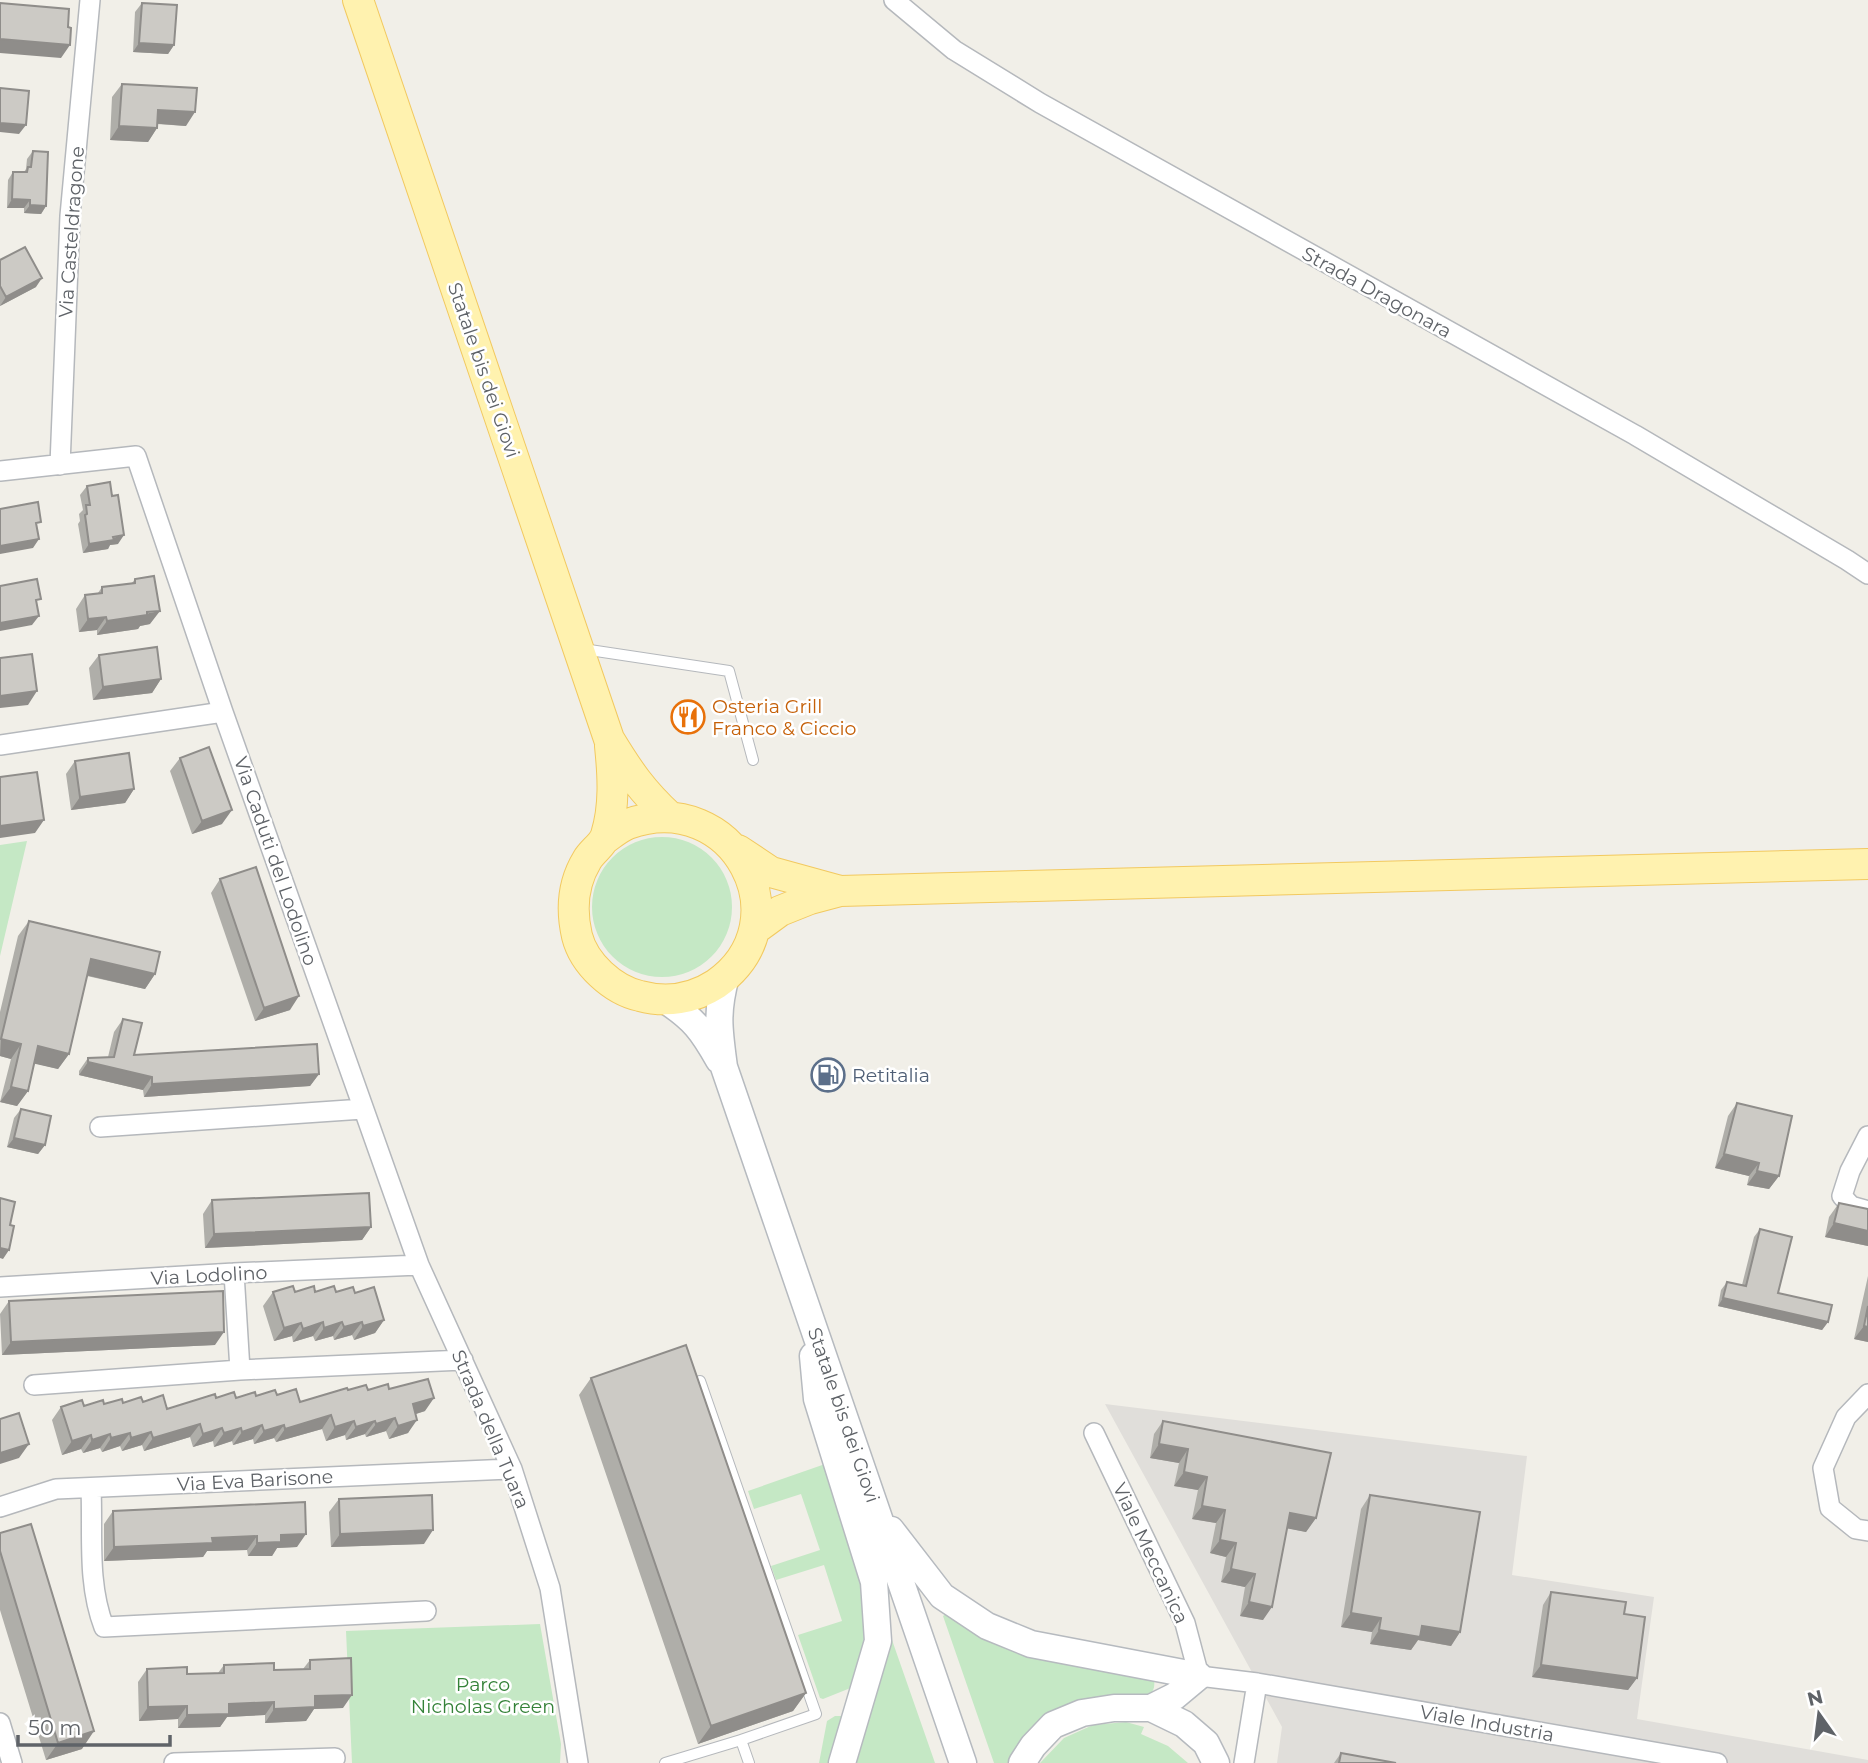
<svg xmlns="http://www.w3.org/2000/svg" width="1868" height="1763" font-family="Montserrat,sans-serif">
<style>
.industrial{fill:#e0deda}
.green{fill:#c5e8c5}
.lines{fill:none;stroke-linecap:round;stroke-linejoin:round}
.service-casing{stroke:#b5b8bc;stroke-width:12}
.minor-casing{stroke:#b5b8bc;stroke-width:22}
.secondary-casing{stroke:#b6babf;stroke-width:29}
.primary-casing{stroke:#f2c960;stroke-width:32}
.service{stroke:#fff;stroke-width:10}
.minor{stroke:#fff;stroke-width:19}
.secondary{stroke:#fff;stroke-width:26}
.primary{stroke:#fff2af;stroke-width:30}
.wall{fill:#afaea9}
.shaded-wall{fill:#8f8d8a}
.building{fill:#cccac5;stroke:#8f8d8a;stroke-width:2}
.labels{text-anchor:middle;stroke-width:5;stroke-linejoin:round;paint-order:stroke}
.street-label{font-size:19px;fill:#5f6368;stroke:#fff}
.food-label{font-size:19px;fill:#c56008;stroke:#fff;text-anchor:start}
.service-label{font-size:19px;fill:#4e5e75;stroke:#fff;text-anchor:start}
.park-label{font-size:19px;fill:#348238;stroke:#fff}
</style>
<rect width="100%" height="100%" fill="#f1efe8"/>
<path class="industrial" d="M1105,1404L1527,1456L1512,1575L1654,1597L1637,1719L1868,1760V1763H1277L1282,1727Z"/>
<path class="green" d="M592 907a70 70 0 1 1 140 0a70 70 0 1 1-140 0Z
M27,841L0,956V845Z
M828,1463L863,1556L871,1623L853,1687L823,1699L820,1698L798,1635L842,1621L824,1565L776,1580L771,1566L820,1550L801,1494L754,1509L748,1491Z
M947,1613L1154,1680C1158,1705 1127,1694 1113,1702C1079,1720 1046,1743 1013,1763H994L943,1616Z
M540,1624L561,1744L560,1763H352L346,1631Z
M889,1638L892,1640L935,1763H854Z
M835,1716H842L832,1763H819L827,1721Z
M1126,1722L1144,1727L1141,1734L1168,1746L1188,1763H1040L1064,1738L1093,1725Z"/>
<g class="lines">
<defs>
<path id="service" d="M583,649L729,671L753,760
M741,1740L749,1763
M665,1763L741,1740L816,1714L700,1381"/>
<path id="minor" d="M894,0L954,50L1040,103L1635,435L1847,560L1868,574
M60,465L70,216L90,0
M0,471L136,456L223,712L419,1265L512,1469L550,1588L578,1763
M0,745L223,712
M100,1127L363,1109
M1868,1136L1850,1171L1842,1196L1851,1206L1868,1211
M234,1273L240,1370
M0,1287L234,1273L419,1265
M34,1385L240,1370L463,1360
M1868,1394L1846,1417L1823,1468L1830,1508L1856,1529L1868,1531
M1094,1433L1185,1623L1199,1676L1257,1683L1717,1763
M91,1488C93,1534 87,1583 104,1627L426,1611
M0,1507L56,1489L512,1469
M0,1723L12,1763
M174,1763L335,1758
M1244,1763L1257,1683"/>
<path id="secondary" d="M726,976C716,1013 719,1030 724,1067L963,1763
M665,1000C694,1019 702,1030 719,1060
M813,1356L817,1399L874,1582L878,1641L842,1763
M891,1530L942,1596L987,1626L1031,1644L1199,1676
M1151,1708L1175,1696L1199,1676
M1022,1763L1033,1746L1053,1725L1082,1713L1114,1708H1151L1184,1724L1206,1743L1216,1763"/>
<path id="primary" d="M358,0L609,739C629,772 642,791 670,817
M606,838C613,833 620,827 628,824C734,786 805,922 716,984C693,999 666,1003 640,996C613,990 584,964 577,936C571,910 573,883 587,860C592,851 603,845 606,835C615,806 613,775 610,746
M738,850L771,872L840,891
M754,930L780,911L810,899L840,891L1868,864"/>
</defs>
<use href="#service" class="service-casing"/>
<use href="#minor" class="minor-casing"/>
<use href="#secondary" class="secondary-casing"/>
<use href="#primary" class="primary-casing"/>
<use href="#service" class="service"/>
<use href="#minor" class="minor"/>
<use href="#secondary" class="secondary"/>
<use href="#primary" class="primary"/>
</g>
<path class="wall" d="M142,3L174,45L168,54L133,52L135,12Z
M122,84L186,126L157,124V128L148,142L110,140L112,97Z
M33,151L46,206L41,214L24,213V208H7L8,180L13,172H24L26,169L27,159Z
M0,260L36,287L0,306Z
M87,486L118,544L110,545L108,549L83,553L78,524L80,521L79,514L83,510L80,495Z
M135,579L150,624L140,626L138,629L97,635V630L79,632L76,609L85,595L98,593L102,587L132,583Z
M99,655L161,679L152,693L93,700L89,668Z
M180,758L222,824L192,834L170,771Z
M75,761L134,789L125,803L71,810L66,774Z
M220,879L290,1010L255,1021L211,893Z
M29,921L155,974L145,989L87,976L69,1054L58,1069L34,1063L28,1091L17,1106L0,1102L11,1059L0,1056V1012L18,936Z
M123,1019L134,1055L319,1074L310,1086L144,1097L143,1090L79,1075V1071L88,1058L108,1057L114,1032Z
M1737,1103L1779,1176L1769,1189L1747,1185L1749,1176L1715,1168L1728,1116Z
M21,1109L45,1145L38,1154L7,1147L14,1118Z
M212,1200L371,1227L362,1240L205,1248L203,1214Z
M1839,1203L1868,1209V1246L1825,1237L1829,1217Z
M1760,1229L1778,1293L1828,1322L1822,1330L1718,1306L1721,1290L1727,1282L1742,1285L1754,1237Z
M1868,1276V1342L1854,1339Z
M273,1292L355,1293L384,1320L375,1333L354,1340L352,1335L334,1340L333,1336L315,1341L313,1336L293,1342L292,1336L274,1341L263,1306Z
M9,1301L215,1345L2,1355L0,1314Z
M591,1378L806,1693L793,1711L698,1744L579,1395Z
M389,1389L425,1411L416,1414L408,1433L389,1439L386,1431L366,1437L365,1434L346,1440L345,1435L326,1441L322,1429L276,1442L274,1438L254,1444L253,1439L233,1445L232,1441L214,1447L213,1441L193,1447L190,1437L144,1451L142,1445L122,1451L120,1446L102,1452L100,1448L83,1453L81,1449L62,1455L52,1420L61,1407L143,1402L167,1409L216,1398H236L277,1395L300,1402L348,1390H368Z
M1163,1421L1316,1518L1306,1532L1287,1528L1263,1620L1240,1616L1245,1587L1221,1582L1226,1557L1210,1553L1216,1523L1192,1519L1198,1490L1174,1486L1179,1463L1150,1458L1154,1434Z
M1370,1495L1460,1632L1451,1646L1418,1640L1411,1650L1370,1644L1372,1632L1341,1627L1361,1509Z
M339,1499L424,1544L331,1547L329,1512Z
M305,1502L297,1547L277,1548L272,1556H248L247,1550L207,1551L203,1557L104,1561V1524L113,1511Z
M0,1533L82,1749L46,1760L0,1610Z
M1551,1592L1624,1614L1637,1678L1628,1690L1532,1677L1543,1605Z
M310,1660L343,1708L314,1709L306,1721L265,1723V1715L227,1717L220,1727L178,1728V1719L139,1721L138,1682L147,1669L187,1674L218,1673L224,1665L274,1670L303,1669Z
M1341,1753L1396,1763H1334Z"/>
<path class="shaded-wall" d="M0,39L70,45L61,58L0,53Z
M139,43L174,45L168,54L133,52Z
M158,110L195,112L186,126L149,123Z
M0,123L26,125L19,134L0,132Z
M119,126L157,128L148,142L110,140Z
M12,199L30,200L24,208H7Z
M30,205L46,206L41,214L24,213Z
M42,278L36,287L0,306L6,297Z
M124,535L118,544L110,545L108,549L83,553L89,544Z
M39,539L33,548L0,554V546Z
M160,611L150,624L140,626L138,629L97,635L107,621Z
M39,616L32,625L0,631V623Z
M106,617L97,630L79,632L88,619Z
M161,679L152,693L93,700L103,687Z
M37,691L28,705L0,708V696Z
M134,789L125,803L71,810L80,797Z
M232,810L222,824L192,834L202,821Z
M44,820L35,833L0,838V826Z
M91,959L155,974L145,989L81,974Z
M299,996L290,1010L255,1021L264,1008Z
M1,1039L21,1044L11,1059L0,1056Z
M38,1046L69,1054L58,1069L27,1062Z
M88,1062L152,1077L143,1090L79,1075Z
M319,1074L310,1086L144,1097L152,1084Z
M11,1087L28,1091L17,1106L0,1102Z
M14,1138L45,1145L38,1154L7,1147Z
M1724,1154L1759,1163L1749,1176L1715,1168Z
M1757,1171L1779,1176L1769,1189L1747,1185Z
M1834,1223L1868,1231V1246L1825,1237Z
M371,1227L362,1240L205,1248L214,1234Z
M0,1248L9,1250L3,1259L0,1258Z
M1723,1298L1828,1322L1822,1330L1718,1306Z
M384,1320L375,1333L354,1340L363,1326Z
M323,1322L313,1336L293,1342L303,1329Z
M342,1322L333,1336L315,1341L324,1328Z
M362,1322L352,1335L334,1340L344,1327Z
M301,1323L292,1336L274,1341L284,1328Z
M1864,1326L1868,1327V1342L1854,1339Z
M224,1332L215,1345L2,1355L11,1342Z
M434,1398L425,1411L403,1418L413,1404Z
M331,1415L322,1429L276,1442L285,1429Z
M395,1418L386,1431L366,1437L376,1424Z
M417,1420L408,1433L389,1439L398,1426Z
M354,1421L345,1435L326,1441L335,1427Z
M375,1421L365,1434L346,1440L356,1427Z
M200,1424L190,1437L144,1451L153,1438Z
M262,1425L253,1439L233,1445L242,1432Z
M284,1425L274,1438L254,1444L264,1431Z
M222,1428L213,1441L193,1447L203,1434Z
M241,1428L232,1441L214,1447L224,1433Z
M151,1432L142,1445L122,1451L131,1438Z
M130,1433L120,1446L102,1452L111,1438Z
M110,1434L100,1448L83,1453L92,1440Z
M91,1435L81,1449L62,1455L72,1441Z
M29,1444L19,1458L0,1464V1453Z
M1159,1444L1188,1449L1179,1463L1150,1458Z
M1184,1472L1207,1477L1198,1490L1174,1486Z
M1202,1506L1225,1510L1216,1523L1192,1519Z
M1290,1513L1316,1518L1306,1532L1280,1527Z
M433,1530L424,1544L331,1547L340,1534Z
M306,1534L297,1547L277,1548L272,1556H248L257,1543L281,1535Z
M257,1536L247,1550L207,1551L203,1557L104,1561L114,1547L212,1538Z
M1220,1540L1236,1543L1226,1557L1210,1553Z
M1231,1569L1255,1574L1245,1587L1221,1582Z
M1249,1602L1272,1607L1263,1620L1240,1616Z
M1351,1613L1381,1618L1372,1632L1341,1627Z
M1422,1626L1460,1632L1451,1646L1418,1640L1411,1650L1370,1644L1379,1630Z
M1541,1665L1637,1678L1628,1690L1532,1677Z
M806,1693L793,1711L698,1744L711,1726Z
M352,1695L343,1708L314,1709L306,1721L265,1723L274,1709L315,1696Z
M274,1702L265,1715L227,1717L220,1727L178,1728L187,1715L229,1704Z
M187,1706L178,1719L139,1721L148,1707Z
M94,1731L82,1749L46,1760L58,1743Z"/>
<path class="building" d="M0,3L69,9L68,27L71,28L70,45L0,39Z
M142,3L177,5L174,45L139,43Z
M122,84L197,88L195,112L158,110L157,128L119,126Z
M0,88L29,91L26,125L0,123Z
M33,151L48,152L46,206L30,205V200L12,199L13,172H27L28,167H31Z
M25,247L42,278L6,297L0,286V260Z
M110,482L112,496L118,495L124,535L113,537L114,540L89,544L85,515L87,514L86,505H90L87,486Z
M38,502L41,522L36,523L39,539L0,546V509Z
M154,576L160,611L147,612V615L107,621L106,617L88,619L85,595L102,593V587L135,583V579Z
M37,579L41,599L36,600L39,616L0,623V586Z
M157,647L161,679L103,687L99,655Z
M32,654L37,691L0,696V658Z
M209,747L232,810L202,821L180,758Z
M129,753L134,789L80,797L75,761Z
M37,772L44,820L0,826V777Z
M256,867L299,996L264,1008L220,879Z
M29,921L160,952L155,974L91,959L69,1054L38,1046L28,1091L11,1087L21,1044L1,1039Z
M123,1019L142,1023L134,1055L317,1044L319,1074L152,1084V1077L88,1062V1058L114,1057Z
M1737,1103L1792,1116L1779,1176L1757,1171L1759,1163L1724,1154Z
M21,1109L51,1116L45,1145L14,1138Z
M369,1193L371,1227L214,1234L212,1200Z
M0,1198L15,1202L10,1225L14,1226L9,1250L0,1248Z
M1839,1203L1868,1209V1231L1834,1223Z
M1760,1229L1792,1237L1778,1293L1832,1305L1828,1322L1723,1298L1727,1282L1746,1286Z
M293,1286L295,1292L314,1286L315,1292L334,1286L336,1292L353,1287L355,1293L374,1287L384,1320L363,1326L362,1322L344,1327L342,1322L324,1328L323,1322L303,1329L301,1323L284,1328L273,1292Z
M223,1291L224,1332L11,1342L9,1301Z
M1868,1306V1327L1864,1326Z
M686,1345L806,1693L711,1726L591,1378Z
M428,1379L434,1398L413,1404L417,1420L398,1426L395,1418L376,1424L375,1421L356,1427L354,1421L335,1427L331,1415L285,1429L284,1425L264,1431L262,1425L242,1432L241,1428L224,1433L222,1428L203,1434L200,1424L153,1438L151,1432L131,1438L130,1433L111,1438L110,1434L92,1440L91,1435L72,1441L61,1407L82,1400L84,1406L103,1400L104,1404L122,1399L123,1403L141,1397L143,1402L163,1395L167,1409L215,1394L216,1398L234,1392L236,1398L255,1392L256,1396L275,1390L277,1395L296,1389L300,1402L347,1388L348,1390L366,1385L368,1390L388,1384L389,1389Z
M19,1413L29,1444L0,1453V1419Z
M1163,1421L1331,1453L1316,1518L1290,1513L1272,1607L1249,1602L1255,1574L1231,1569L1236,1543L1220,1540L1225,1510L1202,1506L1207,1477L1184,1472L1188,1449L1159,1444Z
M432,1495L433,1530L340,1534L339,1499Z
M1370,1495L1480,1512L1460,1632L1422,1626L1420,1637L1379,1630L1381,1618L1351,1613Z
M305,1502L306,1534L281,1535V1542L257,1543V1536L212,1538L213,1543L114,1547L113,1511Z
M31,1524L94,1731L58,1743L0,1551V1533Z
M1551,1592L1626,1602L1624,1614L1645,1617L1637,1678L1541,1665Z
M351,1658L352,1695L315,1696V1707L274,1709V1702L229,1704V1714L187,1715V1706L148,1707L147,1669L187,1667V1674L224,1673V1665L274,1663V1670L310,1669V1660Z
M1341,1753L1396,1763H1339Z"/>
<defs>
<symbol id="restaurant-ring" viewBox="-11 -11 22 22"><circle r="9.5" fill="#fff" stroke="#e8710a" stroke-width="1.5"/><path d="M-5-6h1v4h1v-4h1v4h1v-4h1v5L-1.5 .5V6h-2V.5L-5-1ZM5-6V6H3V1.5H1.5Q1.5-4 5-6Z" fill="#e8710a"/></symbol>
<symbol id="fuel-ring" viewBox="-11 -11 22 22"><circle r="9.5" fill="#fff" stroke="#5c6f8a" stroke-width="1.5"/><path d="M-5.5-6h7V0h2V4h1.3V-2.5L3-4.5l.8-.8L6-3V5H2.5V1h-1V6h-7ZM-4.2-4.7v3.2H.2V-4.7Z" fill="#5c6f8a"/></symbol>
</defs>
<g fill-rule="evenodd">
<use href="#restaurant-ring" x="669" y="698" width="38" height="38"/>
<use href="#fuel-ring" x="809" y="1056" width="38" height="38"/>
</g>
<g class="labels">
<g class="street-label">
<text transform="translate(71 232) rotate(-86)" y="7">Via Casteldragone</text>
<text transform="translate(1377 292) rotate(29)" y="7">Strada Dragonara</text>
<text transform="translate(484 370) rotate(71)" y="7">Statale bis dei Giovi</text>
<text transform="translate(276 861) rotate(71)" y="7">Via Caduti del Lodolino</text>
<text transform="translate(209 1275) rotate(-3)" y="7">Via Lodolino</text>
<text transform="translate(844 1415) rotate(71)" y="7">Statale bis dei Giovi</text>
<text transform="translate(491 1429) rotate(67)" y="7">Strada della Tuara</text>
<text transform="translate(255 1480) rotate(-3)" y="7">Via Eva Barisone</text>
<text transform="translate(1151 1553) rotate(65)" y="7">Viale Meccanica</text>
<text transform="translate(1487 1723) rotate(10)" y="7">Viale Industria</text>
</g>
<g class="food-label">
<text x="712" y="713">Osteria Grill<tspan x="712" dy="22">Franco &amp; Ciccio</tspan></text>
</g>
<g class="service-label">
<text x="852" y="1082">Retitalia</text>
</g>
<g class="park-label">
<text x="483" y="1691">Parco<tspan x="483" dy="22">Nicholas Green</tspan></text>
</g>
</g>
<g transform="translate(1819 1714) rotate(346)" stroke="#ffffff" stroke-width="5" paint-order="stroke">
<path d="M0-5L12 26L0 18L-12 26Z" fill="#5f6368"/>
<text y="-10" font-size="19" font-weight="bold" text-anchor="middle" fill="#5f6368">N</text>
</g>
<path d="M18 1735v10h152v-10" fill="none" stroke="#5f6368" stroke-width="3.5"/>
<text x="28" y="1735" font-size="21" fill="#5f6368" stroke="#ffffff" stroke-width="5" paint-order="stroke">50 m</text>
</svg>
